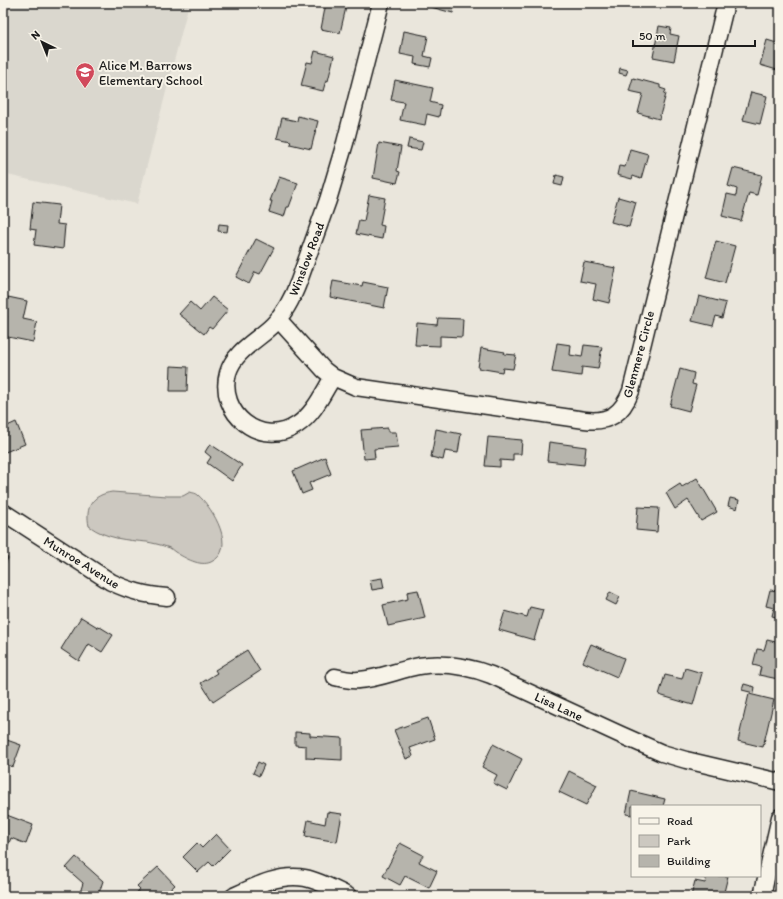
<svg xmlns="http://www.w3.org/2000/svg" width="783" height="899" font-family="Itim,sans-serif">
<style>
.built{fill:#dad7ce}
.green{fill:#ccc8c0;stroke:#74726e}
.building{fill:#b6b4ac;stroke:#1c1c1c}
.lines{fill:none;stroke-linecap:round;stroke-linejoin:round}
.minor-casing{stroke:#1c1c1c;stroke-width:19}
.minor{stroke:#f7f3e8;stroke-width:16}
.labels{text-anchor:middle;stroke-width:4;stroke-linejoin:round;paint-order:stroke}
.poi-label{font-size:13px;fill:#1c1c1c;stroke:#f7f3e8;text-anchor:start}
.street-label{font-size:13px;fill:#1c1c1c;stroke:#f7f3e8}
</style>
<rect width="100%" height="100%" fill="#eae6dc"/>
<filter id="ink" filterUnits="userSpaceOnUse"><feTurbulence type="fractalNoise" baseFrequency=".025" numOctaves="2"/><feDisplacementMap in="SourceGraphic" scale="8" xChannelSelector="R" yChannelSelector="G"/><feConvolveMatrix kernelMatrix="1 2 1 2 8 2 1 2 1" color-interpolation-filters="sRGB"/></filter>
<g filter="url(#ink)">
<path class="built" d="M3,3H189L137,204L3,174Z"/>
<path class="green" d="M112,492L167,496H183L190,492C193,493 196,493 198,495C213,508 238,550 211,562C200,567 185,558 175,552C172,550 171,548 167,547C161,545 153,543 147,542C126,540 107,539 89,526C85,507 92,495 112,492Z"/>
<path class="building" d="M326,3H347L340,33L321,29Z
M428,3H455L453,13L427,6Z
M659,26L671,28L670,34L679,36L674,61L653,57Z
M404,31L428,36L424,56L432,58L430,67L414,64L415,57L400,54Z
M767,40L780,44V57L777,70L760,65Z
M315,51L334,56L328,81L326,80L323,91L301,86L307,62L312,63Z
M620,68L628,70L626,75L619,73Z
M633,78L660,85V88L666,90L664,94H666L659,119L638,113L643,94L629,91Z
M395,80L433,88L430,102L441,105L439,117L427,114L425,125L400,120L404,102L391,100Z
M751,92L767,96L760,124L743,120Z
M298,116L318,121L311,149L290,144L291,141L277,138L282,118L297,121Z
M409,139L423,142L421,150L407,148Z
M379,143L401,147L397,171L400,172L397,183L373,178Z
M630,149L648,154L641,179L633,176L632,179L617,175L619,166L625,167Z
M733,168L762,175L757,195L749,193L741,221L722,216L727,194L736,196L737,189L728,186Z
M556,175L564,177L562,186L554,184Z
M279,177L298,183L289,207H287L284,217L269,212L272,201H270Z
M369,195L385,198L380,225L384,226L382,239L356,234L359,220L364,221Z
M618,197L636,202L629,227L611,222Z
M33,202L59,205L57,224L65,225L63,249L34,245L36,230L30,229Z
M219,224L228,225L227,232L218,231Z
M256,239L274,248L260,274L255,272L249,284L236,277Z
M716,241L735,246L725,283L706,278Z
M584,262L616,268L609,303L593,299L596,284L580,281Z
M333,281L362,286L363,282L388,287L384,308L330,297Z
M699,296L726,303L722,318L716,316L713,326L692,321Z
M8,297L27,301L23,319L37,322L33,342L3,336L7,316H4Z
M212,297L228,310L212,329L209,327L204,334L179,314L190,302L200,311Z
M438,318L463,319L462,337L440,336V346L415,345L417,323L437,325Z
M557,343L571,345L570,355L582,357L584,345L602,347L598,369L582,367L581,376L552,372Z
M481,348L505,352L504,354L516,355L513,369L503,368L502,372L478,368Z
M171,366L188,367L187,391H170Z
M680,369L694,373L692,384L696,385L689,411L670,406Z
M16,422L25,444L3,453V428Z
M388,428V432H396L398,447L374,449L375,458L364,459L361,430Z
M436,429L461,434L458,453L445,451L443,460L431,457Z
M488,437L522,440L521,454H513V461L500,460V467L485,466Z
M549,442L586,447L584,465L547,461Z
M210,444L242,465L232,481L207,463L211,457L205,452Z
M325,457L331,474L309,483L312,490L302,494L293,471Z
M697,478L717,512L701,521L688,500L675,509L666,493L680,484L682,487Z
M730,498L739,500L737,509L728,506Z
M638,507L659,508L657,532L636,530Z
M3,556L8,558L3,569Z
M382,578L384,588L372,590L370,580Z
M780,581V618L772,616L774,608L766,606L770,590L778,591Z
M418,590L425,618L388,626L383,605L408,599L407,592Z
M610,592L620,597L616,605L606,600Z
M530,607L543,610L534,640L499,630L505,611L527,617Z
M81,617L99,628L100,627L113,635L102,652L89,644L79,661L61,649Z
M767,640L780,643V671L778,679L759,675L761,667L753,665L757,649L764,650Z
M591,644L624,658L617,677L583,662Z
M247,650L260,671L213,702L201,683L217,673L215,670Z
M685,668L702,673L693,705L659,695L665,675L682,679Z
M744,684L755,687L754,693L742,690Z
M749,694L774,700L763,747L738,741Z
M428,718L435,739L410,748L413,756L406,759L394,730Z
M295,732L310,733V736L342,738V760L306,758V746L295,745Z
M4,739L21,745L13,767L3,763V742Z
M493,744L522,759L507,790L493,783L497,775L482,767Z
M258,762L264,765L259,776L253,773Z
M569,771L597,785L586,805L559,792Z
M631,791L665,799L663,806H632V815L626,814Z
M327,812L342,814L337,842L305,836L308,820L325,824Z
M4,814L33,825L26,844L11,838L3,858Z
M216,834L230,849L213,866L209,862L198,872L183,857L197,843L202,848Z
M400,843L423,855L419,862L437,871L429,888L405,876L400,885L383,876Z
M76,857L103,881L98,896H79L83,883L66,868Z
M158,867L175,885L163,896L146,895L134,896L140,889L137,886Z
M707,876H728L723,896H691L695,881L705,883Z"/>
<g class="lines">
<defs>
<path id="minor" d="M278,319L324,370L333,377L356,387L585,420C609,423 622,414 631,391L726,3
M333,377C323,393 314,414 297,425C261,449 217,413 228,373C234,351 258,340 273,325C285,313 293,297 299,281L328,200L345,143L381,3
M3,512L111,582C130,591 145,595 167,597
M335,677C343,679 351,681 359,680C379,679 398,670 419,666C444,662 467,666 491,675L619,734L662,753L686,760L780,782
M234,896C255,886 281,873 305,878C320,881 334,889 348,896
M762,896L780,817"/>
</defs>
<use href="#minor" class="minor-casing"/>
<use href="#minor" class="minor"/>
</g>
</g>
<defs>
<symbol id="school-pin" viewBox="-11 -11 22 30"><path d="M0 17L-7.5 6A9.5 9.5 0 1 1 7.5 6Z" fill="#d1495b" stroke="#f7f3e8"/><path d="M0-5L7-2L0 1L-7-2ZM-4 1L0 2.5L4 1V4Q0 6-4 4Z" fill="#fff"/></symbol>
</defs>
<g fill-rule="evenodd">
<use href="#school-pin" x="74" y="61" width="22" height="30"/>
</g>
<g class="labels">
<g class="poi-label">
<text x="99" y="70">Alice M. Barrows<tspan x="99" dy="15">Elementary School</tspan></text>
</g>
<g class="street-label">
<text transform="translate(306 259) rotate(-69)" y="5">Winslow Road</text>
<text transform="translate(638 354) rotate(-75)" y="5">Glenmere Circle</text>
<text transform="translate(82 562) rotate(32)" y="5">Munroe Avenue</text>
<text transform="translate(559 706) rotate(25)" y="5">Lisa Lane</text>
</g>
</g>
<rect width="783" height="899" fill="none" stroke="#f7f3e8" stroke-width="16"/>
<rect x="8" y="8" width="767" height="883" fill="none" stroke="#1c1c1c" stroke-width="1.5" filter="url(#ink)"/>
<rect x="631" y="805" width="130" height="72" fill="#f7f3e8" stroke="#9f9d96"/>
<rect x="639" y="818" width="20" height="6" fill="#f7f3e8" stroke="#9f9d96"/>
<text x="667" y="825" font-size="12" fill="#1c1c1c">Road</text>
<rect x="639" y="835" width="20" height="12" fill="#ccc8c0" stroke="#9f9d96"/>
<text x="667" y="845" font-size="12" fill="#1c1c1c">Park</text>
<rect x="639" y="855" width="20" height="12" fill="#b6b4ac" stroke="#9f9d96"/>
<text x="667" y="865" font-size="12" fill="#1c1c1c">Building</text>
<g transform="translate(42 42) rotate(317)" stroke="#f7f3e8" stroke-width="3" paint-order="stroke">
<path d="M0-3L7 15L0 10L-7 15Z" fill="#1c1c1c"/>
<text y="-6" font-size="11" font-weight="bold" text-anchor="middle" fill="#1c1c1c">N</text>
</g>
<path d="M633 40v6h122v-6" fill="none" stroke="#1c1c1c" stroke-width="2"/>
<text x="639" y="40" font-size="12" fill="#1c1c1c" stroke="#f7f3e8" stroke-width="3" paint-order="stroke">50 m</text>
</svg>
